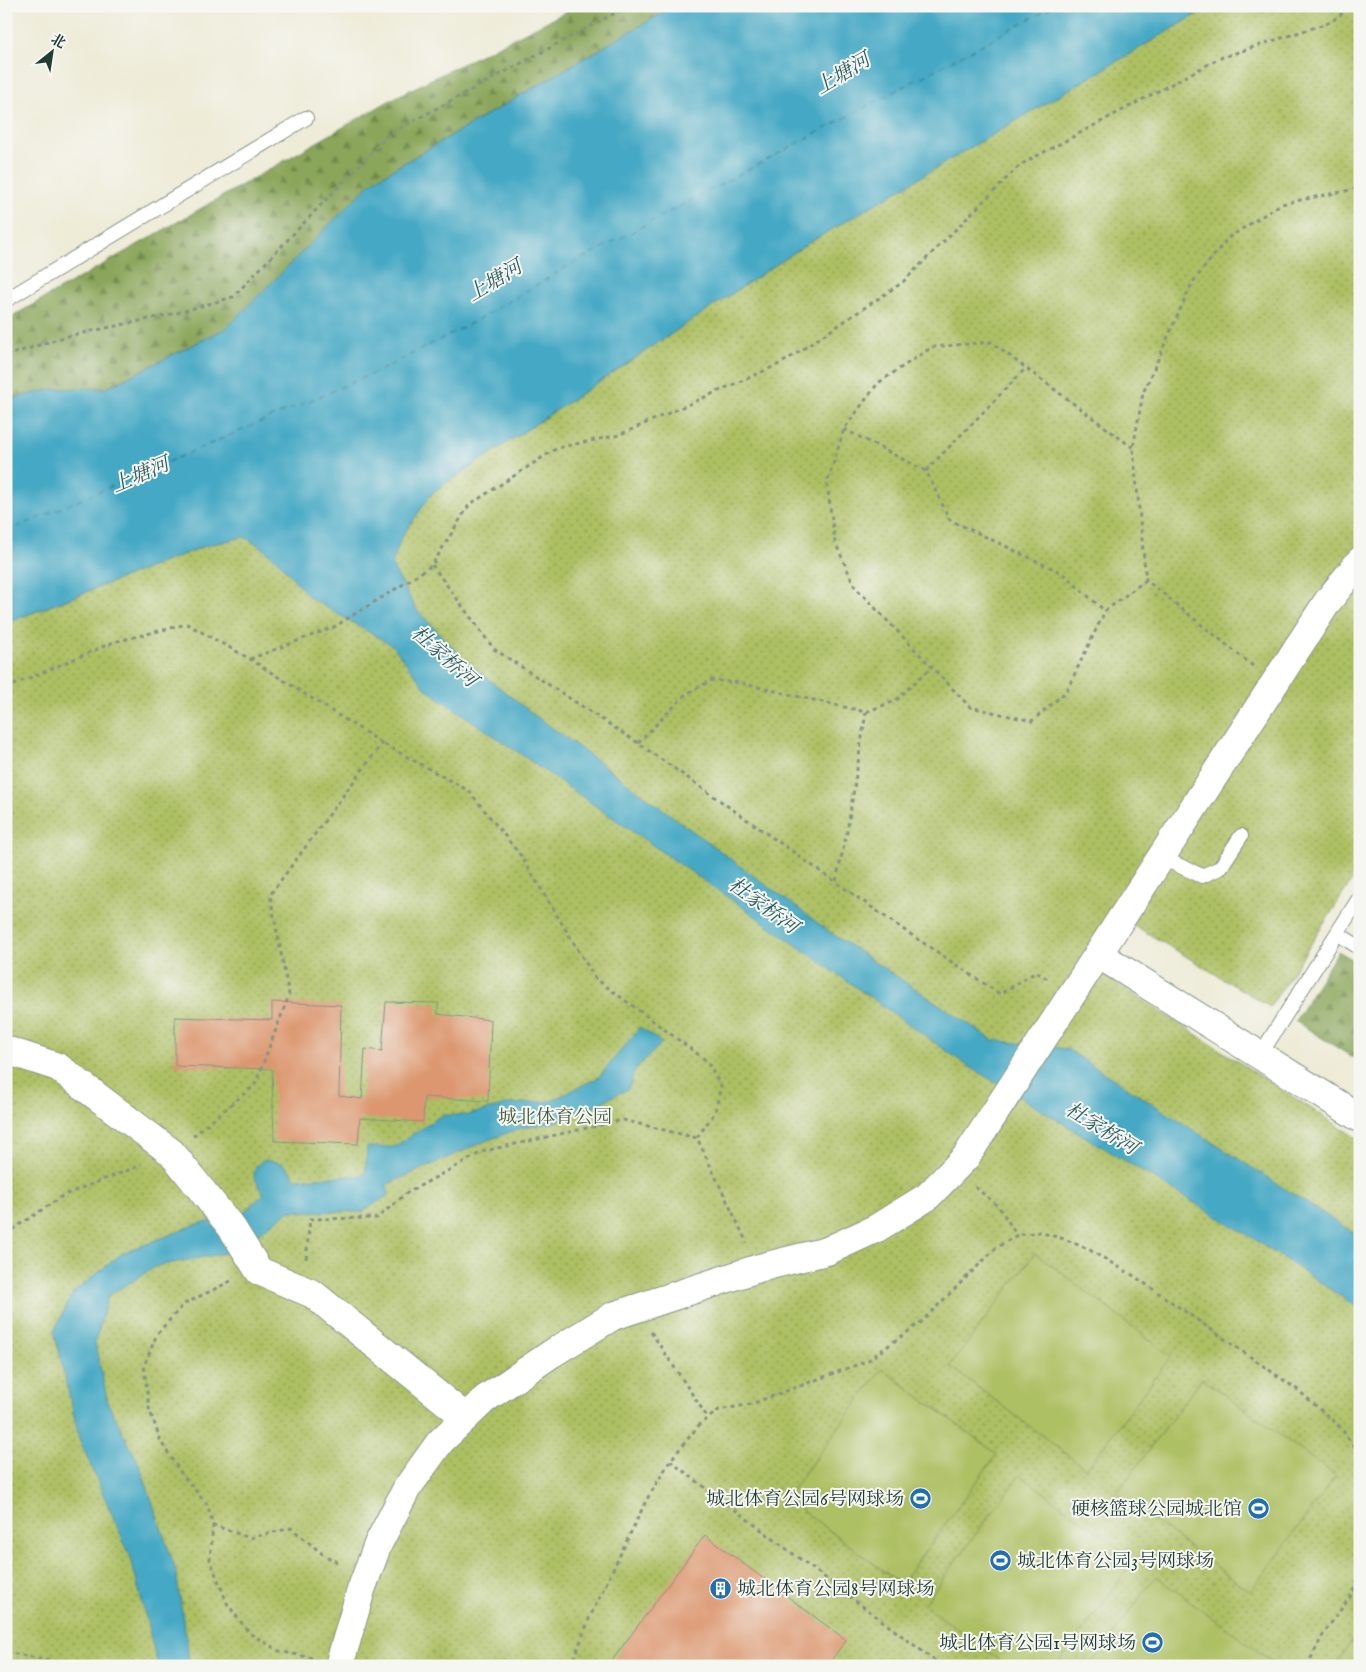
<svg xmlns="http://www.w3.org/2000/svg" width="1366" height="1672" font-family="'IM FELL English','Noto Serif SC',serif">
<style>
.forest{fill:url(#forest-firs);stroke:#547247}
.park{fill:url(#park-dots);stroke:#667e4c}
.pitch{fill:#adc064;stroke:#667e4c}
.water{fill:#44a8c4;stroke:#32727c}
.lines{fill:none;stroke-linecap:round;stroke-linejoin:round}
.ferry{stroke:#2a5d5f;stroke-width:1;stroke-dasharray:6 5;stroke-linecap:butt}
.building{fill:#dc9770}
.lane-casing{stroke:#869486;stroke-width:16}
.street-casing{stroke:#869486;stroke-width:30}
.path{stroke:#869486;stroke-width:3;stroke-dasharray:4 4;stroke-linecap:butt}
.lane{stroke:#fff;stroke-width:14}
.street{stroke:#fff;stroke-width:28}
.labels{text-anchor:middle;stroke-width:4;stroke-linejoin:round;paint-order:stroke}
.park-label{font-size:19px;fill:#425e40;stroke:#f6f6f2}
.poi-label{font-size:19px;fill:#1f3d34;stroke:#f6f6f2;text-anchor:end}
.water-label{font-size:20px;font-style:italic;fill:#2a5d5f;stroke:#f6f6f2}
</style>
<defs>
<pattern id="forest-firs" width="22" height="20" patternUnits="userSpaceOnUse" patternTransform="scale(1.25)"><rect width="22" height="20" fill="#8aa65a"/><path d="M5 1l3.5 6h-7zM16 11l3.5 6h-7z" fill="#70884b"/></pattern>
<pattern id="park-dots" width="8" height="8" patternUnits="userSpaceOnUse" patternTransform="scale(1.25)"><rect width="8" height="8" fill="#adc064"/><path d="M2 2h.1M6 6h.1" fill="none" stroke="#8c9d53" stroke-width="1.8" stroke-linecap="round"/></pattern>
</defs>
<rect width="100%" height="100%" fill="#f6f6f2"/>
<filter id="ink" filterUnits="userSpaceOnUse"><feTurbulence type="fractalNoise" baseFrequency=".02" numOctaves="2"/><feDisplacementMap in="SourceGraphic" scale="10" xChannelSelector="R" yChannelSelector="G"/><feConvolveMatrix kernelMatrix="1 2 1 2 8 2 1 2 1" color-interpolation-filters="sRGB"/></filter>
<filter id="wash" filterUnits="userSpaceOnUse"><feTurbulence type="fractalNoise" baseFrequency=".0096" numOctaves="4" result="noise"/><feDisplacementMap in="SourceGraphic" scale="20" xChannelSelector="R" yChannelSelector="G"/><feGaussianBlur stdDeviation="1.12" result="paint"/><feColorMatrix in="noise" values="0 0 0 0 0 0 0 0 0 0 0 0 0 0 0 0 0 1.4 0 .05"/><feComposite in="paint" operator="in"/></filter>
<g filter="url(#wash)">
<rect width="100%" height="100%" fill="#eeebd7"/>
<path class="forest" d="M578,6H674L373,181L226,328L107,388L53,389L6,400V320L396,97Z
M1338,951L1360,964V1062L1295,1021Z"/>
<path class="park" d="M1211,6H1360V868L1270,1007L1109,910L1082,961L1360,1140V1666H6V623L208,545L433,492L807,244Z"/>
<path class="pitch" d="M1035,1253L1171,1356L1086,1469L950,1366Z
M882,1369L997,1454L901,1584L786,1498Z
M1202,1378L1336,1476L1250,1592L1117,1493Z
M1020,1475L1135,1560L1056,1666H1007L924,1604Z
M1156,1576L1271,1661L1268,1666H1090Z
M1360,1629V1666H1335Z"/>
<path class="water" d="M674,6H1211L807,244L433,492L401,538L392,565L416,609L467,662L528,710L837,937L993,1040L1067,1049L1360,1237V1309L1251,1237L965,1064L745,909L426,689L393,646L310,598L279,562L260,546L244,537L208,545L6,623V400L53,389L107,388L226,328L373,181Z
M640,1027L662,1043L635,1070L629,1088L591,1108L555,1122L521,1128L483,1142L386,1185L390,1194L362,1212L290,1211L231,1252L157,1266L108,1296L95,1343L108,1403L140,1466L176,1571L190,1666H158L131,1558L80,1441L54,1331L73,1293L121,1254L197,1224L241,1215L264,1194L254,1177L256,1166L263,1160C282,1162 286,1163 296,1179L365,1175L367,1147H394L442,1115H467L510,1104L551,1101L599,1077Z"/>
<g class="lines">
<path class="ferry" d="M6,532L381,370L472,323L574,263L1054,6"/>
</g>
<g id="blocks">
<path class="building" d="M272,1002L341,1005L339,1096L362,1099L365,1049L382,1051L386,1002L439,1003L437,1014L491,1020L488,1101L424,1097L423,1122L360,1118L358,1144L274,1141L272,1069L175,1066V1017L272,1020Z
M705,1535L846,1640L827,1666H608Z"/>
</g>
</g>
<g filter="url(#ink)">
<use href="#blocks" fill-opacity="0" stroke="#869486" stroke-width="1"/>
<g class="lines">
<defs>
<path id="lane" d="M6,300L306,118
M1160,857L1202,876L1220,868L1241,836
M1337,933L1360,948
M1260,1055L1360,897"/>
<path id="street" d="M1098,954L1360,1118
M6,1050L58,1067L172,1153L232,1228L259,1271L313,1294L465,1417
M339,1666L361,1590L378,1544L407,1488L440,1442L485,1399L551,1354L613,1316L759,1268L827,1251L877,1228L927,1197L966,1157L1328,601L1360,561"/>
</defs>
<use href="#lane" class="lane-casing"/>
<use href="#street" class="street-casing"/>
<path class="path" d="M6,356L64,337L177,313L233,297L389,134L628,6
M844,429L926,471L950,520L1062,573L1105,611
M1133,448L991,342L932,347L878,383L844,429L827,484L835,542L855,587L970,707L1032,721L1066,692L1105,611L1146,580
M926,471L1025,369
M432,565L494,649L638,743L904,930L1000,994L1036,972L1048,979
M250,659L334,627L410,580L432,565L469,505L557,448L619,435L782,363L903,282L1020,165L1220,58L1331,22L1352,6
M1253,666L1146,580L1133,448L1143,393L1192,283L1228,238L1281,204L1360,188
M6,688L114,642L187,624L250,659L382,743L469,791L521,856L595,978L707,1061L721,1086L715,1112L697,1138L747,1243
M638,743L686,694L712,680L740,683L866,712L895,701L932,667
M836,881L847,832L866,712
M193,1136L255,1085L289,995L270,895L382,743
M975,1187L999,1207L1017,1235
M6,1234L64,1195L141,1165
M306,1259L310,1219L377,1218L407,1193L484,1151L623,1120L697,1138
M231,1281L184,1304L157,1334L144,1366L149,1408L161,1442L183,1476L207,1504L213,1525L250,1538L291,1528L325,1556L340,1563
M651,1332L708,1418
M670,1461L942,1666
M213,1525L210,1560L227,1603L249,1633L279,1651L312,1658
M6,1652L77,1666
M571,1666L589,1619L647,1499L670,1461L699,1425L719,1410L751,1404L867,1361L920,1323L996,1248L1017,1235L1039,1232L1064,1239L1088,1249L1134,1276L1298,1390L1340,1427L1360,1455
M1307,1666L1324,1633L1350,1597L1360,1577"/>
<use href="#lane" class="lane"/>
<use href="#street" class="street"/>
</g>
</g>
<defs>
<symbol id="stadium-disc" viewBox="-11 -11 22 22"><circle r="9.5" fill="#1f6fb2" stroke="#f6f6f2"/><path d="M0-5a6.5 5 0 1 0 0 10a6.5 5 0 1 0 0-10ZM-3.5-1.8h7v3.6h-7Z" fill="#fff"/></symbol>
<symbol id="building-disc" viewBox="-11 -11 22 22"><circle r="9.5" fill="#1f6fb2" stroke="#f6f6f2"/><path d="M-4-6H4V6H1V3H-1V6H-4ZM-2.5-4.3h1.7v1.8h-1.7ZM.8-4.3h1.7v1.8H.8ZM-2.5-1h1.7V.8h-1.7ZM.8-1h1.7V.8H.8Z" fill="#fff"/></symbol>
</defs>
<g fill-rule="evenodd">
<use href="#stadium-disc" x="908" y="1486" width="25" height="25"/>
<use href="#stadium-disc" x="1246" y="1496" width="25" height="25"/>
<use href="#stadium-disc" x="988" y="1548" width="25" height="25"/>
<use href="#building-disc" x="708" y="1576" width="25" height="25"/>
<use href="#stadium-disc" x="1140" y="1630" width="25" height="25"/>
</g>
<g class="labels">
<g class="park-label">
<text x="555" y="1123">城北体育公园</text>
</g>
<g class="poi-label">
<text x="904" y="1505">城北体育公园6号网球场</text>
<text x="1242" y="1515">硬核篮球公园城北馆</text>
<text x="1017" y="1567" text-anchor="start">城北体育公园3号网球场</text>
<text x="737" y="1595" text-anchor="start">城北体育公园8号网球场</text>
<text x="1136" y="1649">城北体育公园1号网球场</text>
</g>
<g class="water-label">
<text transform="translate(842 73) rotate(-31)" y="7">上塘河</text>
<text transform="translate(494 280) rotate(-31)" y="7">上塘河</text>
<text transform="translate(140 474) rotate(-23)" y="7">上塘河</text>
<text transform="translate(445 656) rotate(42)" y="7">杜家桥河</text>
<text transform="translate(764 905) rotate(36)" y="7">杜家桥河</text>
<text transform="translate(1102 1128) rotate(32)" y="7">杜家桥河</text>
</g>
</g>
<rect width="1366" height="1672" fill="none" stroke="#f6f6f2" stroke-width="25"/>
<g transform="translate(52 52) rotate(30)" stroke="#f6f6f2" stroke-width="4" paint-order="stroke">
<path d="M0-4L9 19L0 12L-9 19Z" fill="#1f3d34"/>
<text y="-8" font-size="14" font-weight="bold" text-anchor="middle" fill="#1f3d34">北</text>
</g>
</svg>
